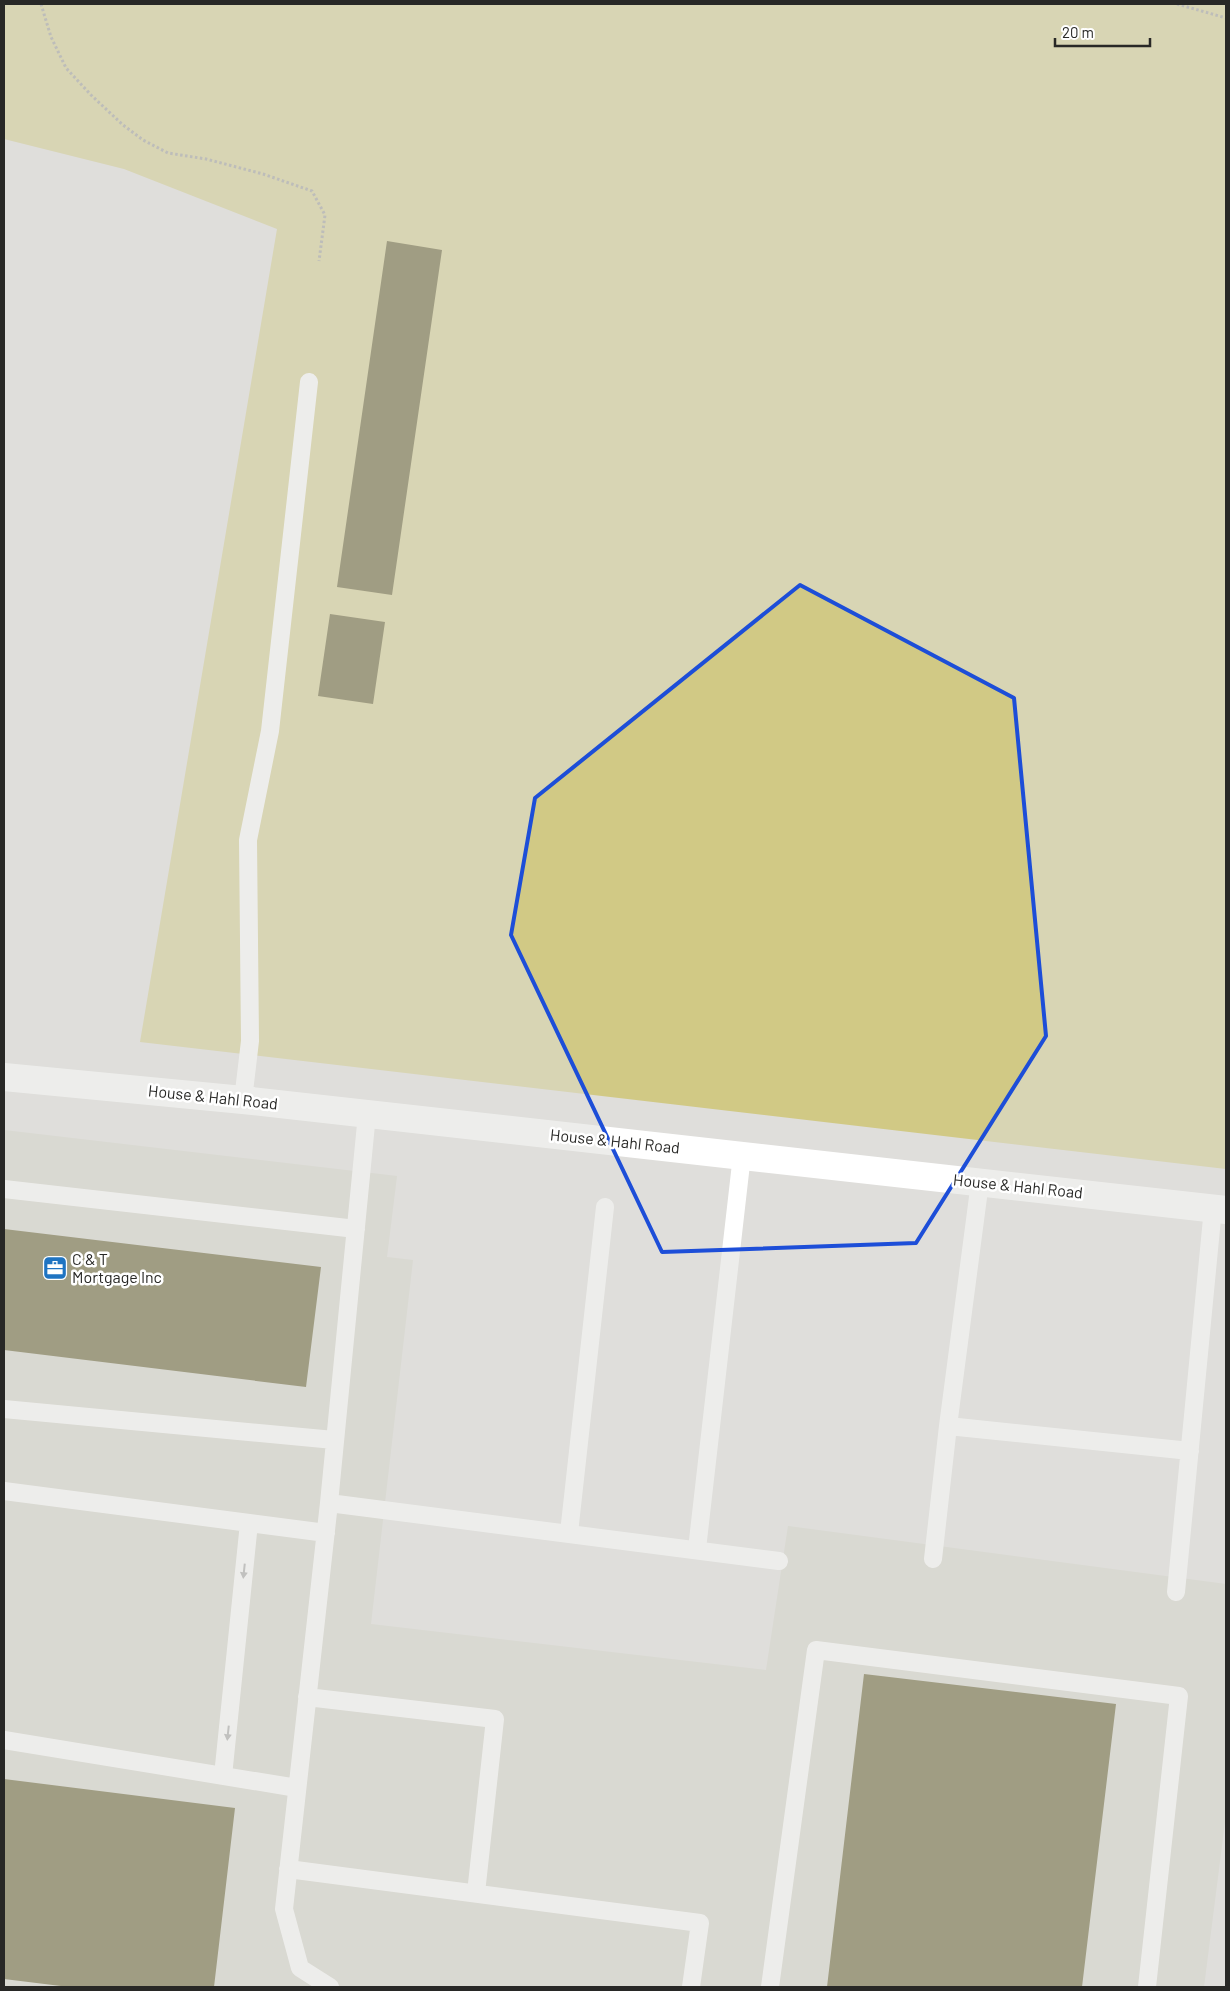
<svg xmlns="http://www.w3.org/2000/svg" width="1230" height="1991" font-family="Barlow,sans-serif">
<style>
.built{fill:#d3d2c7}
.green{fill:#d1c985}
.building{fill:#544e19}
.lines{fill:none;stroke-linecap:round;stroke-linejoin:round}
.path{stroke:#959592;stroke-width:3;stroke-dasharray:2.5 2.5;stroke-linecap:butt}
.service{stroke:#fff;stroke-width:18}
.tertiary{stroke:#fff;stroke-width:28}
.oneway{fill:#9e9e9d}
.marked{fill:none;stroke:#1d4ed8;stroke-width:4;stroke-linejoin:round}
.labels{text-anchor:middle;stroke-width:5;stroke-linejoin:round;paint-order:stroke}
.street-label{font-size:16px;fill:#282826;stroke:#fff}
.poi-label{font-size:16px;fill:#282826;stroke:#fff;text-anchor:start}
</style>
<rect width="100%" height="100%" fill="#dfdedb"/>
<path class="built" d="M4,1130L397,1176L387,1257L413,1260L371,1624L766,1670L788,1526L1226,1584V1814L1204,1987H4Z"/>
<path class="green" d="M4,4H1226V1169L140,1042L277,229L124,169L4,139Z"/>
<path class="building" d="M387,241L442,250L392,595L337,587Z
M330,614L385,622L373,704L318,696Z
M4,1229L321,1267L306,1387L4,1350Z
M864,1674L1116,1704L1082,1987H827Z
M4,1779L235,1808L214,1987H69L4,1979Z"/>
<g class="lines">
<path class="path" d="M41,4L51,37L66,68L91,95L123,125L143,140L168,153L206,159L263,174L312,191L325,215L319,261
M1177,4L1226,18"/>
<path class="service" d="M243,1100L250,1041L248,840L270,731L309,382
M4,1189L356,1229
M4,1409L334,1440
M948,1426L1190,1451
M4,1491L326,1533
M329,1503L779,1561
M569,1533L605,1207
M697,1549L742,1155
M933,1559L948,1426L980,1182
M1176,1592L1213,1208
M307,1697L495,1719L476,1893
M4,1740L297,1788
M223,1776L249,1523
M288,1869L700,1923L691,1987
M330,1987L300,1968L284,1909L329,1503L367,1114
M770,1987L816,1650L1179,1696L1147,1987"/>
<path class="tertiary" d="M4,1077L243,1100L1226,1210"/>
</g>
<defs><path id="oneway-solid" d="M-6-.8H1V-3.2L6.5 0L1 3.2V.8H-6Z" transform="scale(1.25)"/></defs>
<g class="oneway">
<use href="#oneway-solid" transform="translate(244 1571) rotate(96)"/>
<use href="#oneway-solid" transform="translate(228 1733) rotate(96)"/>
</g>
<path d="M0 0H1230V1991H0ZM800,585L1014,698L1046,1036L916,1243L662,1252L511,935L535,798Z" fill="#dfdedb" fill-opacity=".55" fill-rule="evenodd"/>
<path class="marked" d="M800,585L1014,698L1046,1036L916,1243L662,1252L511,935L535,798Z"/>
<defs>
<symbol id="office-square" viewBox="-11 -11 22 22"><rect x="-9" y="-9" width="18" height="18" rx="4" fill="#1f74c2" stroke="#fff"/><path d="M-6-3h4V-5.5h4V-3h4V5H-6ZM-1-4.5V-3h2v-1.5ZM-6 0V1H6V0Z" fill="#fff"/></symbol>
</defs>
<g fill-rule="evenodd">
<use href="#office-square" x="41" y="1254" width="28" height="28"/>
</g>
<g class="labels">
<g class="street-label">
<text transform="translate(213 1097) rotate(6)" y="6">House &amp; Hahl Road</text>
<text transform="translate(615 1141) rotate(6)" y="6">House &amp; Hahl Road</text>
<text transform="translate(1018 1186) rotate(6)" y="6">House &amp; Hahl Road</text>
</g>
<g class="poi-label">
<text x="72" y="1265">C &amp; T<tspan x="72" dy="18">Mortgage Inc</tspan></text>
</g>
</g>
<rect width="1230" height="1991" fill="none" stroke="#282826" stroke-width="10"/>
<path d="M1055 38v8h95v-8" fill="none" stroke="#282826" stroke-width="2.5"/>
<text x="1062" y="38" font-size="15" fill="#282826" stroke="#ffffff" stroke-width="4" paint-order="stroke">20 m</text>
</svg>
